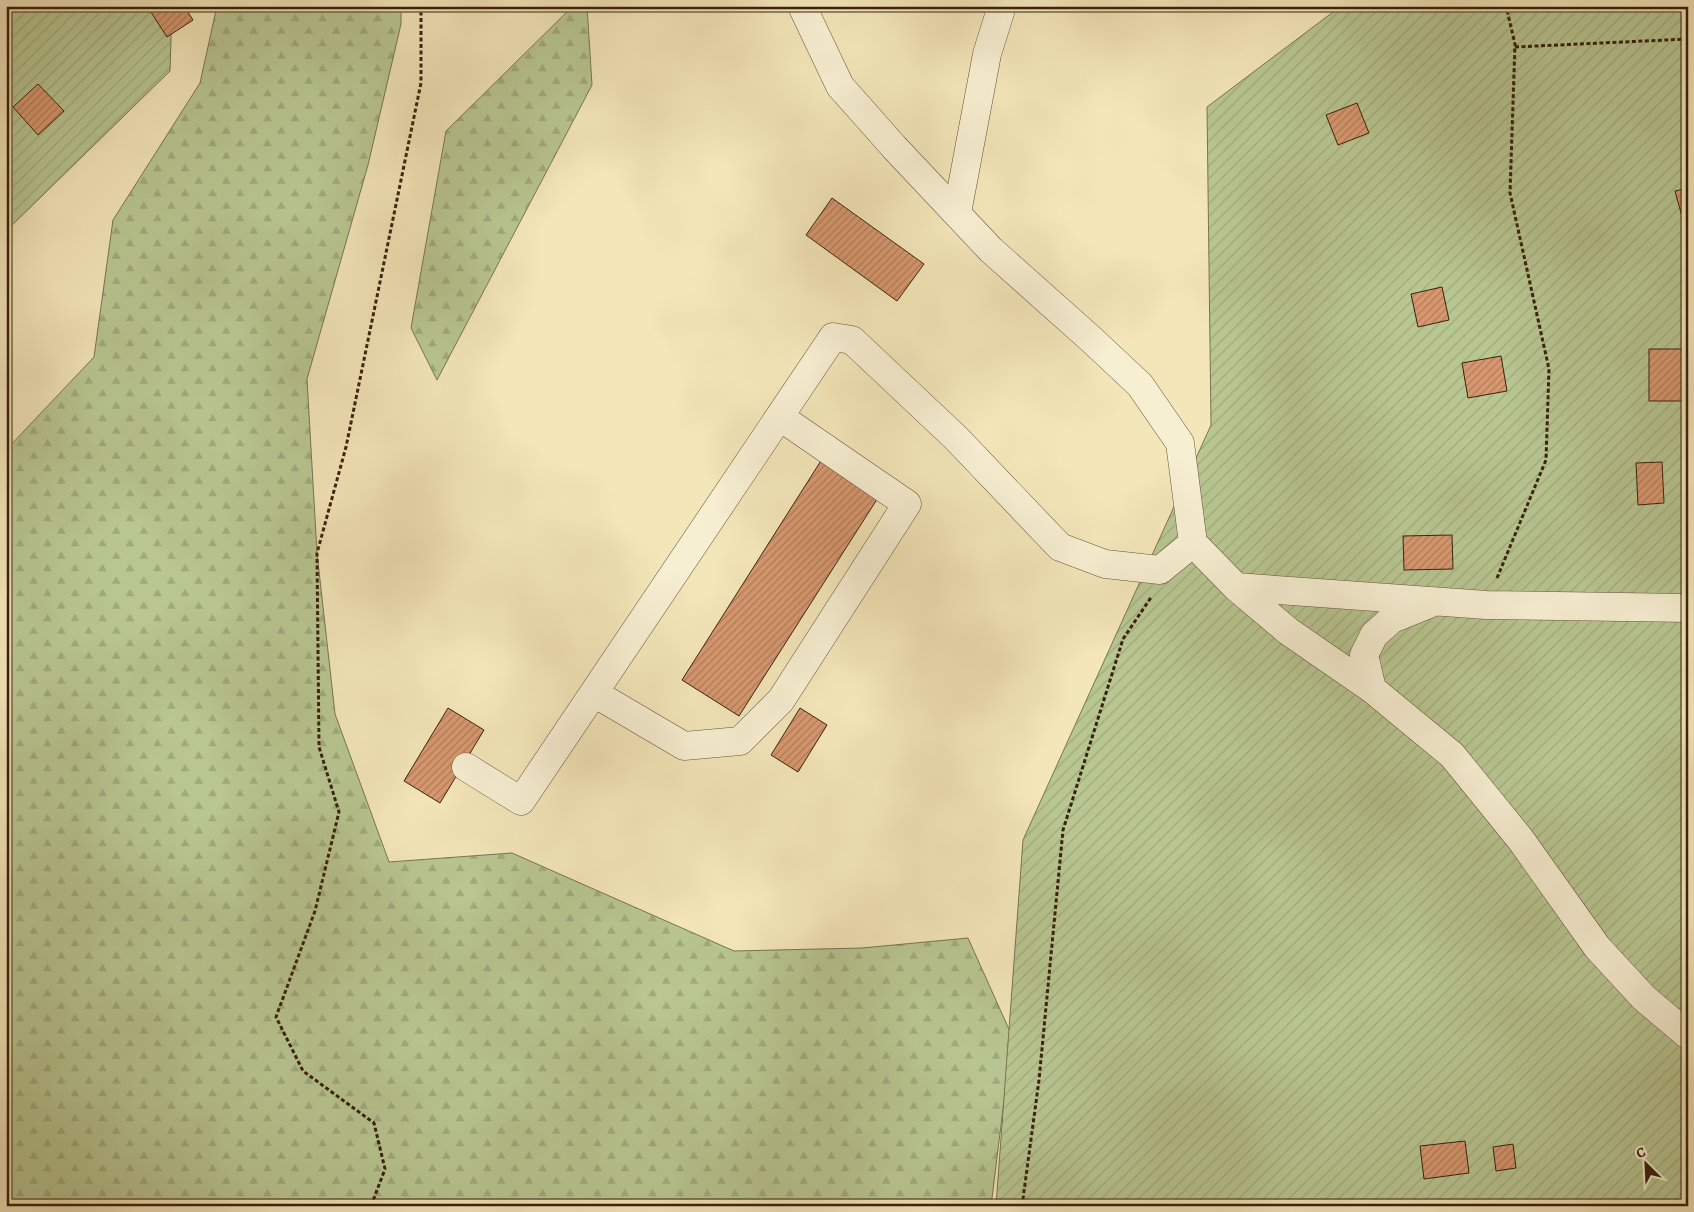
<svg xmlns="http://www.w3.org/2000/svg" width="1694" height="1212" font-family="Alegreya,serif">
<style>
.forest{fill:url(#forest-firs);stroke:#787450}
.garden{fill:url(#garden-furrows);stroke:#787450}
.building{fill:url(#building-hatch);stroke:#38210e}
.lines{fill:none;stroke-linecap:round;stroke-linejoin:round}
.minor-casing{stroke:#675239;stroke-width:29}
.path{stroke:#38210e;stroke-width:3;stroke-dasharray:4 2.5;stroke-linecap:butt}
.minor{stroke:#f7efd2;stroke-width:28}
</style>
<defs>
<pattern id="forest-firs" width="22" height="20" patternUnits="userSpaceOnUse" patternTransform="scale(1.25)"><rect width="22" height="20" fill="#b8c691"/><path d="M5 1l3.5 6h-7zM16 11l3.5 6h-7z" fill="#9faa7c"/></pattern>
<pattern id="garden-furrows" width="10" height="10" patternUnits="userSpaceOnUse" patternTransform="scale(1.25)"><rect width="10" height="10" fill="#b8c691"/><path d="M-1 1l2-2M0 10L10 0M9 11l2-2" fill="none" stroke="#9faa7c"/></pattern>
<pattern id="building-hatch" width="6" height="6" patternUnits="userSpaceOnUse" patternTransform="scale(1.25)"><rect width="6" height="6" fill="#d8986f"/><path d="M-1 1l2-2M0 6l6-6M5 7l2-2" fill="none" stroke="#b07c5a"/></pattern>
</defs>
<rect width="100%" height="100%" fill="#f3e6b9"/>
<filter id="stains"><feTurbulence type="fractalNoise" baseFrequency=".004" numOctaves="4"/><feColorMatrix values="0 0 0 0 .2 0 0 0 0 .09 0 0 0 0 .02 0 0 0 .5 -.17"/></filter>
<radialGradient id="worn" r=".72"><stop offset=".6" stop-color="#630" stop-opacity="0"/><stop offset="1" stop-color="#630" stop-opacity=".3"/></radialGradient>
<path class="forest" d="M217,6H401V24L368,165L307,379L317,553L335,714L389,862L512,853L734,951L862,948L968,938L1012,1036L991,1206H6V450L94,357L113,220L200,83Z
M573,6H587L592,85L437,380L411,328L446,131Z"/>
<path class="garden" d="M6,6H172L170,71L6,231Z
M1341,6H1688V1206H996L1023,840L1211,425L1207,107Z"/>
<path class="building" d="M147,6H184L193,20L167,37Z
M38,84L64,111L38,135L13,107Z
M1357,103L1369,133L1338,145L1326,115Z
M1688,188V211L1681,213L1675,191Z
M832,198L924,264L897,301L806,235Z
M1442,287L1449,320L1418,327L1411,294Z
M1649,349H1687L1688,401H1649Z
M1501,356L1507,391L1468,398L1462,363Z
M824,456L881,493L739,716L682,680Z
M1662,462L1664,503L1638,505L1636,463Z
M1452,535L1453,569L1404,570L1403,536Z
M448,708L484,730L440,803L404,781Z
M800,708L827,725L798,772L771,755Z
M1465,1141L1469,1173L1424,1179L1420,1146Z
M1513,1144L1516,1168L1496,1171L1493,1147Z"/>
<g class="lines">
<defs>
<path id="minor" d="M802,6L840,86L894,147L991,250L1092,340L1140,385L1180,443L1193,543L1236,587L1288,631L1372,689L1452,755L1521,840L1597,947L1644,998L1688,1035
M957,213L987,54L1002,6
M1236,587L1486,605L1688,608
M1372,689L1364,655L1374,635L1392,619L1429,604
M594,693L684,746L740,741L781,700L907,504L780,417
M466,767L521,801L833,337L852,340L956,438L1060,547L1105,564L1160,570L1193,543"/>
</defs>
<use href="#minor" class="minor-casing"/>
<path class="path" d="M1515,47L1688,39
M1497,578L1546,460L1549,369L1510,193L1515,44L1506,6
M371,1206L385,1169L374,1123L303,1071L276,1017L315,911L339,812L319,747L317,553L346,447L421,83V6
M1022,1206L1039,1080L1063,830L1123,639L1152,596"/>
<use href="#minor" class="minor"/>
</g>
<rect width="1694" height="1212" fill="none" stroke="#f3e6b9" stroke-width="25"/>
<rect x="8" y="8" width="1679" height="1197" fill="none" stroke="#38210e" stroke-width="2.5"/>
<rect x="12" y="12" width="1669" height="1187" fill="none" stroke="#38210e"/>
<g transform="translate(1646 1164) rotate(336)" stroke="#f7efd2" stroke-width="4" paint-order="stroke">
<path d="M0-4L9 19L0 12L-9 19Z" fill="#38210e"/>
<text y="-8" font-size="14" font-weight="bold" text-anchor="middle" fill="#38210e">С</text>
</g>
<rect width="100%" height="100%" filter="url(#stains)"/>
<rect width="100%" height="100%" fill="url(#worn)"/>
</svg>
